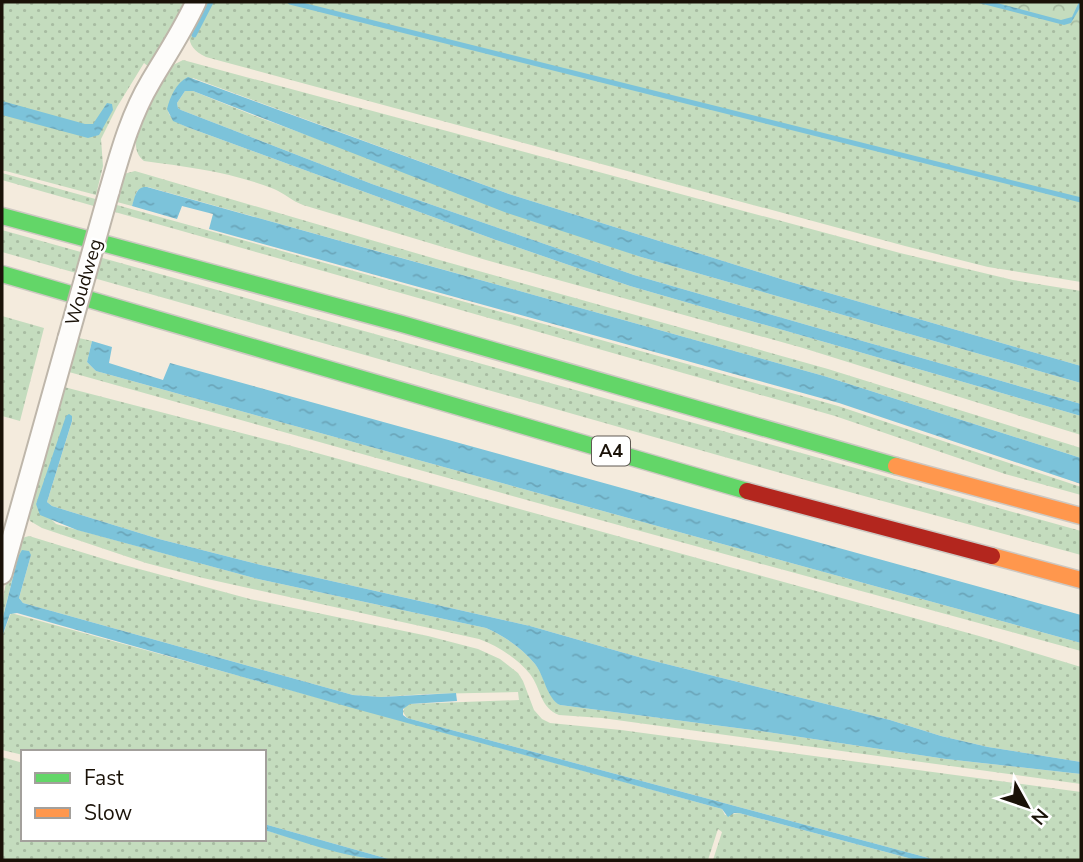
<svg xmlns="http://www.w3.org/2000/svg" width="1083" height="862" font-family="'Nunito Sans',sans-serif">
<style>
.grass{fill:url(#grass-dots)}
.park{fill:url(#park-crowns)}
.water{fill:url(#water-ripples)}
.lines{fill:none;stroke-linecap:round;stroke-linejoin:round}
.stream{stroke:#7cc3da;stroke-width:5}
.street-casing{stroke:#beb6aa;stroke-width:23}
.fast-casing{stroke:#cdc8c2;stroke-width:19}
.slow-casing{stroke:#cdc8c2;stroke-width:19}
.jam-casing{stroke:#cdc8c2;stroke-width:19}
.street{stroke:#fdfcfa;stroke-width:19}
.fast{stroke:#63d668;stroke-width:16}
.slow{stroke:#ff974d;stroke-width:16}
.jam{stroke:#b3261e;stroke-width:16}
.street-bridge-casing{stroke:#beb6aa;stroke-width:23;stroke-linecap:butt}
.street-bridge{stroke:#fdfcfa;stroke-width:19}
.labels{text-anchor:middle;stroke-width:5;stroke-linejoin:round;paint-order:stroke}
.shield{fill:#fff;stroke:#5f5952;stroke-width:2}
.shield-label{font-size:18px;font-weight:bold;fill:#1a1208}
.street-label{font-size:19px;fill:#1a1208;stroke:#fff}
</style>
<defs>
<pattern id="grass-dots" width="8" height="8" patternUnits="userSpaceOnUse" patternTransform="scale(1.75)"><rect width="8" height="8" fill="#c4dcbe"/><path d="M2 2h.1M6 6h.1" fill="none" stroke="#a8bca2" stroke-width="1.8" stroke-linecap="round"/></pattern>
<pattern id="park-crowns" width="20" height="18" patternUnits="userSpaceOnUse" patternTransform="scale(1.75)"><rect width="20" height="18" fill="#c4dcbe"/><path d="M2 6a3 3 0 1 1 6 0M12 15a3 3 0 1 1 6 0" fill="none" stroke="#a8bca2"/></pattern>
<pattern id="water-ripples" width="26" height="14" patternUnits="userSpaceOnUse" patternTransform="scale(1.75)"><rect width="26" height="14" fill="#7cc3da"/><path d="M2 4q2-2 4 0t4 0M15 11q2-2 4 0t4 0" fill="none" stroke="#6ba6ba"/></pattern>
</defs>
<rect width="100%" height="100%" fill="#f4ebdd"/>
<path class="grass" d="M2,2H188L149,67L144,63L117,107L101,139L103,166L96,195L2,170Z
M202,2H1081V282L988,267L905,246L206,57C177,43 193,25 202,2Z
M183,60L900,253L1013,280L1081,291V366L784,280L509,194L193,78C174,97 151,112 187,127L496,240L630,286L1081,416V435L803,348L486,260L303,205C292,201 284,193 274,189C231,172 188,167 144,161C120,143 155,93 166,74L173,65Z
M185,91H193L255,116L641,257L1081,383V404L634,275L372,184L181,110L178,108L177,103Z
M135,171L436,259L828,369L1081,448V458L824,376L148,187L137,191L132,206L117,202L124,174Z
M2,173L838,406L1081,487V495L1005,474L835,416L2,180Z
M2,230L1081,531V555L809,481L2,252Z
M2,316L44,328L20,421L2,416Z
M79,338L92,341L87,362L96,371L1081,643V651L534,502L69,372Z
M64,387L288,445L979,636L1081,667V762L988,747L941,736L890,720L642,658L530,626L261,565L159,539L52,506L47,502L73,418L36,504L56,524L258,579L486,628C504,636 522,648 535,664C545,676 547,697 560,705L767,732L946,759L1081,774V784L602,718L559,715C540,708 541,688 530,674C517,658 498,646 479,639L203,578L146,563L42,528L30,521L27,513Z
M29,536L117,563L250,599L428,636L478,649L500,659L518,673L523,681L534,710L542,719L550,723L621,730L1081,792V860H936L407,718L403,712L405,706L410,704L519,700L518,692L427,694L381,697L353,695L23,603L19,598L31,555L18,557L2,620C2,593 9,562 22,538Z
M11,613L722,809L725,815L739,813L916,860H713L722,832L718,829L708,860H392L264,824V752H23V755L2,750V637Z
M2,757L23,763V839H264V830L372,860H2Z"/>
<path class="park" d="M981,2H1081V28Z"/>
<path class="water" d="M975,2H993L1061,20L1072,17L1079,2H1081V6L1071,23L1064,25Z
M188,77L509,194L784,280L1081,366V383L641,257L507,213L193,91H185L177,103L178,108L181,110L372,184L634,275L1081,404V416L630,286L496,240L187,127L173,121L167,109C170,97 176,83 188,77Z
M2,101L85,124H93L107,103L112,104L113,110L99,135L88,138L2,115Z
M147,187L824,376L1081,458V484L839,403L209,229L213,214L182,206L177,219L132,206C135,197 136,186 147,187Z
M92,341L112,347L109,363L163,380L170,363L1081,615V643L96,371L87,362Z
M69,414L72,416V421L47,502L52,506L159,539L261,565L530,626L642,658L890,720L941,736L988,747L1081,762V774L946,759L767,732L560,705C547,699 544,675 535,664C522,648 504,636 486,628L258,579L77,530L40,515L36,504L66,416Z
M22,550L29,551L31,555L19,598L23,603L353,695L381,697L456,693L457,701L410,704L403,709V715L407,718L936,860H916L739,813H734L728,817L722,809L356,709L17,613L10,614L2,637V621L18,557Z
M264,824L392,860C350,860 305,842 264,830Z"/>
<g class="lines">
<path class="stream" d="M290,2L1081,200
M194,35L211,2"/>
<defs>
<path id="street" d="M109,192C120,154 130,116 151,81C167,54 182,32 196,2
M2,574L68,338"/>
<path id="fast" d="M2,216L402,324L896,466
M2,274L747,491"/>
<path id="slow" d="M896,466L1081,516
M992,556L1081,580"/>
<path id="jam" d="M747,491L992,556"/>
</defs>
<use href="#street" class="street-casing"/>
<use href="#fast" class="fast-casing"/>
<use href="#slow" class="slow-casing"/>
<use href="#jam" class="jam-casing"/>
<use href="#street" class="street"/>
<use href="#fast" class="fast"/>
<use href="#slow" class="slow"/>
<use href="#jam" class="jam"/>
<defs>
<path id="street-bridge" d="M68,338L109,192"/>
</defs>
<use href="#street-bridge" class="street-bridge-casing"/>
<use href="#street-bridge" class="street-bridge"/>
</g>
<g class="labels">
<rect class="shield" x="592" y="436.5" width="38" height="29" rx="5"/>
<g class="shield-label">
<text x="611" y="457">A4</text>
</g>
<g class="street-label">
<text transform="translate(83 282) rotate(-74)" y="7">Woudweg</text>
</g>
</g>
<rect width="1083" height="862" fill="none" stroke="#1a1208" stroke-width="7"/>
<rect x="21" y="750" width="245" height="91" fill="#ffffff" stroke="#a3a09c" stroke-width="2"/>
<rect x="35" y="773" width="35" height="10" fill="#63d668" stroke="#a3a09c" stroke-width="2"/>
<text x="84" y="785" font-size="21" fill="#1a1208">Fast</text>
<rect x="35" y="808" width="35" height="10" fill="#ff974d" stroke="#a3a09c" stroke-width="2"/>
<text x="84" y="820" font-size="21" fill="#1a1208">Slow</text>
<g transform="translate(1027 806) rotate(130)" stroke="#ffffff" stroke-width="5" paint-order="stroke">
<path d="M0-5L12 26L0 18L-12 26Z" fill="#1a1208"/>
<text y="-10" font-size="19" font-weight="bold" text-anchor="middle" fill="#1a1208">N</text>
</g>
</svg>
